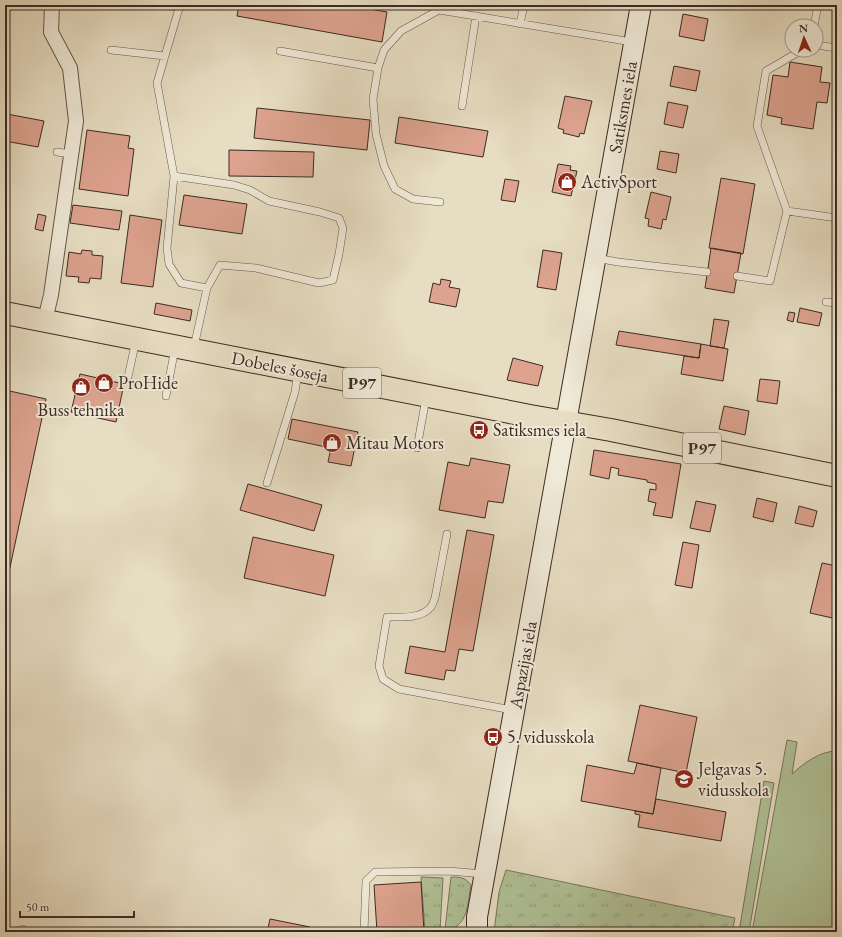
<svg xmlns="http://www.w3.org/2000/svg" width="842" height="937" font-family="'EB Garamond',serif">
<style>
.grass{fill:url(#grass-tufts);stroke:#76765e}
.garden{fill:#b0c297;stroke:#76765e}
.building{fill:#dda38f;stroke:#3c2b25}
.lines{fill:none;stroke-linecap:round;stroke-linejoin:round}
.lane-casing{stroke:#67584c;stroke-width:8}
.street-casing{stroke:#67584c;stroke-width:16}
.secondary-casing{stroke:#3c2b25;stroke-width:22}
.primary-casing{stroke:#3c2b25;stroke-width:24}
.lane{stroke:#efe9d7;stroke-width:7}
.street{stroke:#efe9d7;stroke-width:14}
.secondary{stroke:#efe9d7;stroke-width:20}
.primary{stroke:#e7ddc2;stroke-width:22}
.labels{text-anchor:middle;stroke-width:4;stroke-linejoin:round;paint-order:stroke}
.shield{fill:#efe9d7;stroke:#72645a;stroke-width:1}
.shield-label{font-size:17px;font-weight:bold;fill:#3c2b25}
.street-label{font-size:18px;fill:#3c2b25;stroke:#efe9d7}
.poi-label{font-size:18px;fill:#3c2b25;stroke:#efe9d7;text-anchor:start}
</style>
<defs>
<pattern id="grass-tufts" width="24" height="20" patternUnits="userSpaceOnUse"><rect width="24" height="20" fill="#b0c297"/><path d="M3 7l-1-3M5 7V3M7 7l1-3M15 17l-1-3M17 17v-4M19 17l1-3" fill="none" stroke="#909e7b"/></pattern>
</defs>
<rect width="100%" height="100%" fill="#e7ddc2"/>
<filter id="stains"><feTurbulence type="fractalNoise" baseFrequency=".005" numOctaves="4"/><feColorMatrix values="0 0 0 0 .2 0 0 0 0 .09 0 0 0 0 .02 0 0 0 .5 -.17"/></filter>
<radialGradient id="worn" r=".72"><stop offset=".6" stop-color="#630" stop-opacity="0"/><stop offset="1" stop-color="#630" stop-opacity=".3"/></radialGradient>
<path class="grass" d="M506,870L735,918L732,932H494L499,892Z
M421,877L443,878L440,931H425Z
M451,877C460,877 465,877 471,885C468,901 468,930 445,929Z"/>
<path class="garden" d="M787,740L797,742L792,774C804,763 820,751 837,751V932H752Z
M764,781L774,783L749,932H739Z"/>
<path class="building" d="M239,5H348L387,12L382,42L237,16Z
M683,14L708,19L704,41L679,36Z
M790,62L822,67L820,82L830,83L827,103L817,102L813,129L781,124L782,118L767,115L773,75L788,77Z
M674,66L700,71L696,91L670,86Z
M565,96L592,101L584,134L580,133L579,137L563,133L564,130L558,128Z
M668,102L688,106L683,128L664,124Z
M257,108L370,120L367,150L254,138Z
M7,114L44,121L38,147L5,141V121Z
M399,117L488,131L483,157L395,143Z
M87,130L130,136L128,148L134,149L128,196L79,189Z
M229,150L314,152L313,177L229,176Z
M660,151L679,154L676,173L657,169Z
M558,164L571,166L570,170L577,171L571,196L552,192Z
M721,178L755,184L743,254L709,248Z
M505,179L519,181L515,202L501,200Z
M651,192L671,197L666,220L663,219L661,229L648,226L649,219L645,218Z
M184,195L247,204L242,234L179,225Z
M73,205L122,211L119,230L70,223Z
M38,214L46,216L43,231L35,229Z
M130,215L162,220L153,287L121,283Z
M711,248L741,253L734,293L705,288Z
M82,250L92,251V255L103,256L101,279L90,278L89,283L78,282L79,277L66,276L69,252L81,254Z
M543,250L562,253L556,290L537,287Z
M441,279L451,281L449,287L460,289L456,307L429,302L433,283L440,285Z
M156,303L192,310L190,321L154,314Z
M800,308L822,313L819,326L797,322Z
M789,312L795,313L793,322L787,320Z
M714,319L729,321L724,348L710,346Z
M619,331L701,344L699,358L616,345Z
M701,344L728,349L723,381L681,374L684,356L699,358Z
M513,358L543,366L538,386L507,380Z
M80,374L124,384L116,422L71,412Z
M760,379L780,381L777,404L757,401Z
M5,390L46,399L9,572L5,571Z
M724,406L749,411L745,435L719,429Z
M292,419L358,432L351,466L328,462L331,448L288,439Z
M594,450L681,464L672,518L653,515L656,503L648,501L650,489L656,490V484L647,482V480L618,475L619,469L611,467L609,479L590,475Z
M471,458L510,465L503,503L488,501L485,518L439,510L448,462L469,466Z
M248,484L322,505L314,531L240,510Z
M757,498L777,503L773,522L753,517Z
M696,501L716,505L710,532L690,528Z
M799,506L817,511L813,527L795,523Z
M467,530L494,535L473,651L459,649L455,671L446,670L444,680L405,673L410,646L445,652Z
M253,537L334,555L325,596L244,578Z
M683,542L699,545L692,588L675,585Z
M822,563L837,566V619L810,613Z
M640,705L697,717L686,773L628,761Z
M637,763L661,768L653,814L581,801L587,765L634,774Z
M656,799L726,812L721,841L638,827L640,815L635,814V811L653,814Z
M421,882L424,932H377L374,885Z
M270,919L310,927L309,932H267Z"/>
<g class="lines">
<defs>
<path id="lane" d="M157,5L180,7
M180,5L157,83L174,176L167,248L169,264L181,283L207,288L194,347
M428,5L439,10L632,42
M439,10L401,31L384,50L378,68L373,99L376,134L384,166L395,189L413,199L440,202
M520,24L524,5
M814,26L818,5
M816,45L837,48
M111,50L165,56
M280,51L378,68
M462,106L476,16
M57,152L71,154
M174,176L234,185L250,190L269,201L320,212L339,218L343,228L339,254L333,280L319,283L256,268L220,265L207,288
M787,211L837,218
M596,258L618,262L707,272
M737,276L770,281L787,211L757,126L766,71L802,50
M826,302L837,303
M128,377L136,340
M166,396L175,348
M417,448L426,398
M267,483L295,392L298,372
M447,534L435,598C434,600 433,604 431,607C421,619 402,617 387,617L379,666L383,679L399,689L512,710
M14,932L23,929
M364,932L366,881L375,872L449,871L483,874"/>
<path id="street" d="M45,320L51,295L76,121L70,68L51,32L52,5"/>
<path id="secondary" d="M477,932V917L641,5"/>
<path id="primary" d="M5,313L530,416L611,430L837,476"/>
</defs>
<use href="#lane" class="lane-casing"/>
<use href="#street" class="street-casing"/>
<use href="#secondary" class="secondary-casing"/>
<use href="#primary" class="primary-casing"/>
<use href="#lane" class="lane"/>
<use href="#street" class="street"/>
<use href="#secondary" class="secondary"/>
<use href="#primary" class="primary"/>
</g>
<defs>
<symbol id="shop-disc" viewBox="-11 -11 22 22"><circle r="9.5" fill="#8f2418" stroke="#efe9d7"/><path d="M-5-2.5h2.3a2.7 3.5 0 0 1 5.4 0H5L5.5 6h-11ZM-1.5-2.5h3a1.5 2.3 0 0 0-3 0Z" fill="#fff"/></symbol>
<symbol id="bus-disc" viewBox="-11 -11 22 22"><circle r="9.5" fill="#8f2418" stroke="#efe9d7"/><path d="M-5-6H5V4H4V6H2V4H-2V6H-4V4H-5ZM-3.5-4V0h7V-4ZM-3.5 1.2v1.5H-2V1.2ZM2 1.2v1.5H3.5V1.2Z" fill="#fff"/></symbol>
<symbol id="school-disc" viewBox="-11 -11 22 22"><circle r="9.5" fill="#8f2418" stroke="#efe9d7"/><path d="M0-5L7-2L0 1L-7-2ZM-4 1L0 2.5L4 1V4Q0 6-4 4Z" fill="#fff"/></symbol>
</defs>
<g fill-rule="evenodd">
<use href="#shop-disc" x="556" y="171" width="22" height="22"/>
<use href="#shop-disc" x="93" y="372" width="22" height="22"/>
<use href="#shop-disc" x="70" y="376" width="22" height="22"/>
<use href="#bus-disc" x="468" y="419" width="22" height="22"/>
<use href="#shop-disc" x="321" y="432" width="22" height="22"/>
<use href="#bus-disc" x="482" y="726" width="22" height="22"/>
<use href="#school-disc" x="673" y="768" width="22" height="22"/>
</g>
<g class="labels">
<g class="shield">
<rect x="343" y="368" width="38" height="30" rx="3"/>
<rect x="683" y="433" width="38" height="30" rx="3"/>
</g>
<g class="shield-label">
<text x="362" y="389">P97</text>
<text x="702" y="454">P97</text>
</g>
<g class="street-label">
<text transform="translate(623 107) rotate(-80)" y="6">Satiksmes iela</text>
<text transform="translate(280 367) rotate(11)" y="6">Dobeles šoseja</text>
<text transform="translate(523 665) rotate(-80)" y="6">Aspazijas iela</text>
</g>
<g class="poi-label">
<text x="581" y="188">ActivSport</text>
<text x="118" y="389">ProHide</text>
<text x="81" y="416" text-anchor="middle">Buss tehnika</text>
<text x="493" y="436">Satiksmes iela</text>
<text x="346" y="449">Mitau Motors</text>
<text x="507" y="743">5. vidusskola</text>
<text x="698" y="775">Jelgavas 5.<tspan x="698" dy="21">vidusskola</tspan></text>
</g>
</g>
<rect width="842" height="937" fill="none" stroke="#e7ddc2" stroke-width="20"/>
<rect x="6" y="6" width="830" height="925" fill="none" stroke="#3c2b25" stroke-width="2"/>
<rect x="10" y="10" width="822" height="917" fill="none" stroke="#3c2b25"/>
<g transform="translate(804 38) rotate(357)"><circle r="19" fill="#efe9d7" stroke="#a79d90"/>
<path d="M0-3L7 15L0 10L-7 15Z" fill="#8f2418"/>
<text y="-6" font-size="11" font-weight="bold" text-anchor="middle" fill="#3c2b25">N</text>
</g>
<path d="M20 911v6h114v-6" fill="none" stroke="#3c2b25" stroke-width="2"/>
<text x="26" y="911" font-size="12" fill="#3c2b25" stroke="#efe9d7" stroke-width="3" paint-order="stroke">50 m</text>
<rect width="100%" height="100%" filter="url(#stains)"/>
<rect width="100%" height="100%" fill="url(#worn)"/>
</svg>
